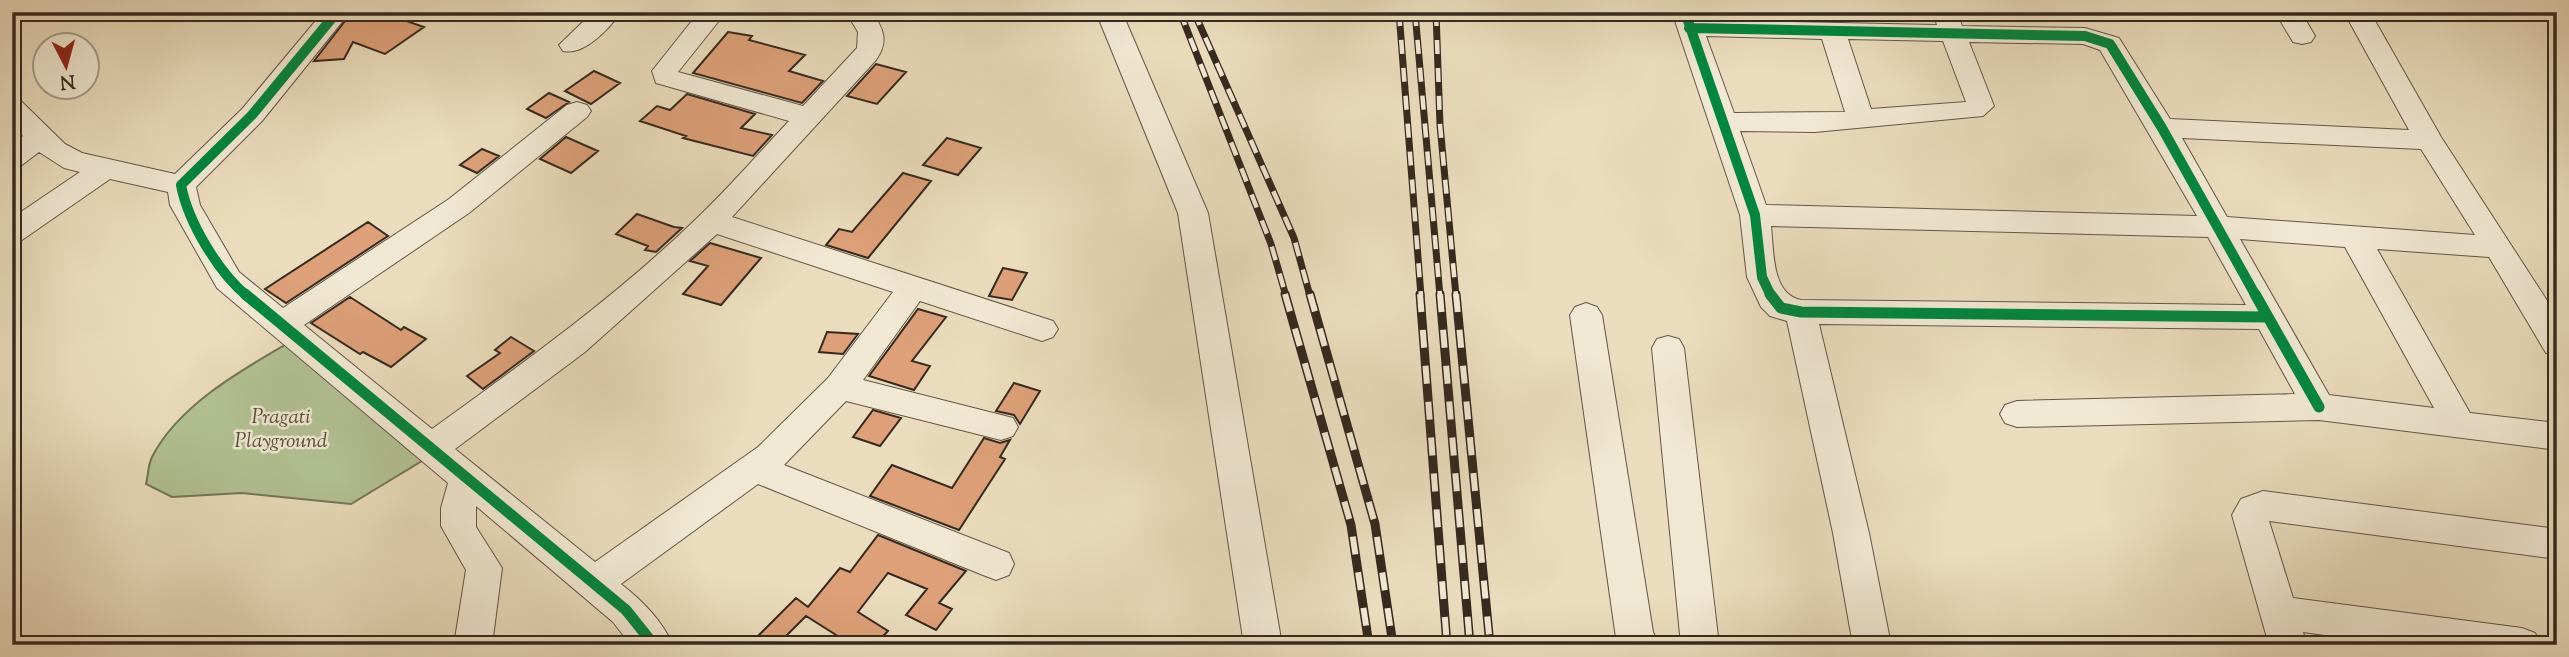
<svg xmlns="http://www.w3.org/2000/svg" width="2569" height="657" font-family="'Sorts Mill Goudy',serif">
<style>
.green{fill:#b2c294;stroke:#74765a;stroke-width:2}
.building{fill:#dda078;stroke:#362920;stroke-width:2}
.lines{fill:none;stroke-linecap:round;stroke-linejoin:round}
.minor-casing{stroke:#635647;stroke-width:2}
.minor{fill:#f1e8d3;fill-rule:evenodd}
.rail-far1-casing{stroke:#362920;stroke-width:7}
.rail-casing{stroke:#362920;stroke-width:9}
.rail-far1{stroke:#f1e8d3;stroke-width:4.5;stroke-dasharray:14;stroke-linecap:butt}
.rail{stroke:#f1e8d3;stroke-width:6;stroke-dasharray:18;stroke-linecap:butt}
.cycleway-far1-casing{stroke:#f1e8d3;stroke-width:13}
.cycleway-casing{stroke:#f1e8d3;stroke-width:16}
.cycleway-far1{stroke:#00873e;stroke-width:10}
.cycleway{stroke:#00873e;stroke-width:11}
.labels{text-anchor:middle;stroke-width:5;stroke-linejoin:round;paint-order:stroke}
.park-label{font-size:21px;font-style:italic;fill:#554f3d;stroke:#f1e8d3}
</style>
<rect width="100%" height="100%" fill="#eadcbc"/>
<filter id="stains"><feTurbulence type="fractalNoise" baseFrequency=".00286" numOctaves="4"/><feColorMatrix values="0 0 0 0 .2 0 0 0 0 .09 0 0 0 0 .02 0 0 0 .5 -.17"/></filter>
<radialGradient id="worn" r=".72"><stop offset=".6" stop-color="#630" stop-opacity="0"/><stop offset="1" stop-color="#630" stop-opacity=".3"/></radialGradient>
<path class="green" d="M288,343L425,459L351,504L242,493L172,497L146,484C148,476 148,465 152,457C178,406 240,371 288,343Z"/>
<path class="building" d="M352,12L392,16L424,27L385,54L353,42L344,59L314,61Z
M728,32L752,36L749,40L805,55L789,71L823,81L802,103L693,73Z
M876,64L906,72L877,104L847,96Z
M594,71L620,83L591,104L565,91Z
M549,93L569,102L546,118L527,109Z
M687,94L755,114L741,128L772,135L753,156L683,138L686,136L640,121L657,106L670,110Z
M566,137L598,151L571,173L540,159Z
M947,138L981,148L958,175L923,165Z
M482,149L499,156L477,173L460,165Z
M903,173L931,181L868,258L826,245L839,229L852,232Z
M637,214L674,227L682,228L656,252L645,250L648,246L616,234Z
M368,222L388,236L286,303L265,289Z
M710,243L761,258L721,305L683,294L708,266L690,261Z
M1003,268L1027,273L1012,300L989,296Z
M350,297L401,330L404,327L426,339L391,367L363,352L360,354L311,323Z
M918,309L946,317L912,361L930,366L914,390L869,376Z
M827,332L858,334L843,354L819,352Z
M511,337L534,351L483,389L467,376L500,353L495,350Z
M1014,383L1040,391L1020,424L1014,415L996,411Z
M873,410L901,418L880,446L853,437Z
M984,438L1000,443L1010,440L1000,457L1005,459L959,530L870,496L892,465L952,488Z
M878,535L966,571L939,603L952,609L936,630L906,615L927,589L888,573L858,612L888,631L875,645H852L806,616L777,645H749L796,598L808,607L840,568L850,572Z"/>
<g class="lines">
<defs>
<path id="minor" d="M323,12H350L262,121L196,187L200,205L239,272L283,308L449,199L567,105L577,102L587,105L591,111L587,117L469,213L304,325L432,429C522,364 613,299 694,221C727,190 758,154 789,121L656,83L652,71L699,12H726L678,72L803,106L857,48L858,32L846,12H872C884,30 889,41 876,60L732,217L1053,321L1058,329L1053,337L1042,341L920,301L863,380L1013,418L1018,427L1013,436L1001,440L846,401L784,465L1009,553L1014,564L1009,575L996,580L983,575L758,484L621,584C642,600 662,621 673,645H631L613,622L476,506V527L502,568L492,645H454L466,570L441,526V508L448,483L217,288L170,205L168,192L110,179L22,240L12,243V218L80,172L64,168L39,152L22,165L12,167V144L23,136L12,124V99L22,102L65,144L82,153L175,174L242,109ZM717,234L893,292L828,378L758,447L595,562L455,449L585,352Z
M593,12H621C609,29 584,56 563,51L559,45Z
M1096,12H1122L1208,213L1282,645H1244L1178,213Z
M1672,12H1698L1701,20L1937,25L1933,12H1957L1962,26L2085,28L2119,38L2170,119L2409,130L2344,12H2370L2441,137L2557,316V356L2546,353L2489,257L2377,249L2470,413L2557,423V450L2319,420L2017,427L2005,423L2000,414L2005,405L2017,401L2295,394L2259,329L1819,324L1869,533L1891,645H1853L1833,533L1787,321L1770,316L1761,307L1747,277L1740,215ZM1706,36L1822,39L1845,112L1734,113ZM1848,39L1943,41L1966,102L1871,109ZM1969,42L2083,44L2100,50L2197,216L1766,205L1740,131L1815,132L1983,116L1994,106ZM2182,138L2421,149L2475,235L2227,217ZM1771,226L2208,237L2246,305L1801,300C1771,294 1774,251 1771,226ZM2240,239L2345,247L2434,408L2329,395Z
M2275,12H2301L2315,36L2311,42L2302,44L2293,42Z
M1586,303L1597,307L1602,315L1653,632L1659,645H1619L1616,638L1570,315L1575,307Z
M1668,336L1679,339L1684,348L1719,645H1681L1652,348L1657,339Z
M2263,491L2557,529V559L2269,521L2293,598L2522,628L2535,633L2541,645H2396L2303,632L2307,645H2269L2232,515L2241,499Z"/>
</defs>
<use href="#minor" class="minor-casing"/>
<use href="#minor" class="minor"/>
<defs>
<path id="rail-far1" d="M1180,12L1271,244L1286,296
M1194,12L1294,238L1310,296
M1399,12L1421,296
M1415,12L1440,296
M1436,12L1440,125L1456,296"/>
<path id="rail" d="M1285,294L1351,525L1369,645
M1310,294L1375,524L1393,645
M1420,294L1447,645
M1440,294L1470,645
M1456,294L1490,645"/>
</defs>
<use href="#rail-far1" class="rail-far1-casing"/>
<use href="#rail" class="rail-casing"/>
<use href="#rail-far1" class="rail-far1"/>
<use href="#rail" class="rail"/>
<defs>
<path id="cycleway-far1" d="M1685,12L1755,215L1762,277L1771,296
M1689,28L2085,36L2110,44L2162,128L2256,296
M247,296C218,272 188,222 181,185L252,115L337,12"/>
<path id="cycleway" d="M245,294L626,610L654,645
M1770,294L1781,308L1801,312L2267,317
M2255,294L2319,407"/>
</defs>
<use href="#cycleway-far1" class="cycleway-far1-casing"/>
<use href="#cycleway" class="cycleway-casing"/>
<use href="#cycleway-far1" class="cycleway-far1"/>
<use href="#cycleway" class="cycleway"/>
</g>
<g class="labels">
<g class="park-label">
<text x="281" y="423">Pragati<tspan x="281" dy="24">Playground</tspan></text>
</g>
</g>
<rect width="2569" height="657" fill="none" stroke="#eadcbc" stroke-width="42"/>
<rect x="14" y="14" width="2541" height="629" fill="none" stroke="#362920" stroke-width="3.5"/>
<rect x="21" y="21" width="2527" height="615" fill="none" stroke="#362920" stroke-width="2"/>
<g transform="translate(66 66) rotate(174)"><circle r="33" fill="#f1e8d3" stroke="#a69c8b" stroke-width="2"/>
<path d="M0-5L12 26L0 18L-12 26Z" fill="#8f2418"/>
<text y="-10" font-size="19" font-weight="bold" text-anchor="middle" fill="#362920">N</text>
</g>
<rect width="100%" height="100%" filter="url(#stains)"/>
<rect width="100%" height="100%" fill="url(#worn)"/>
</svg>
